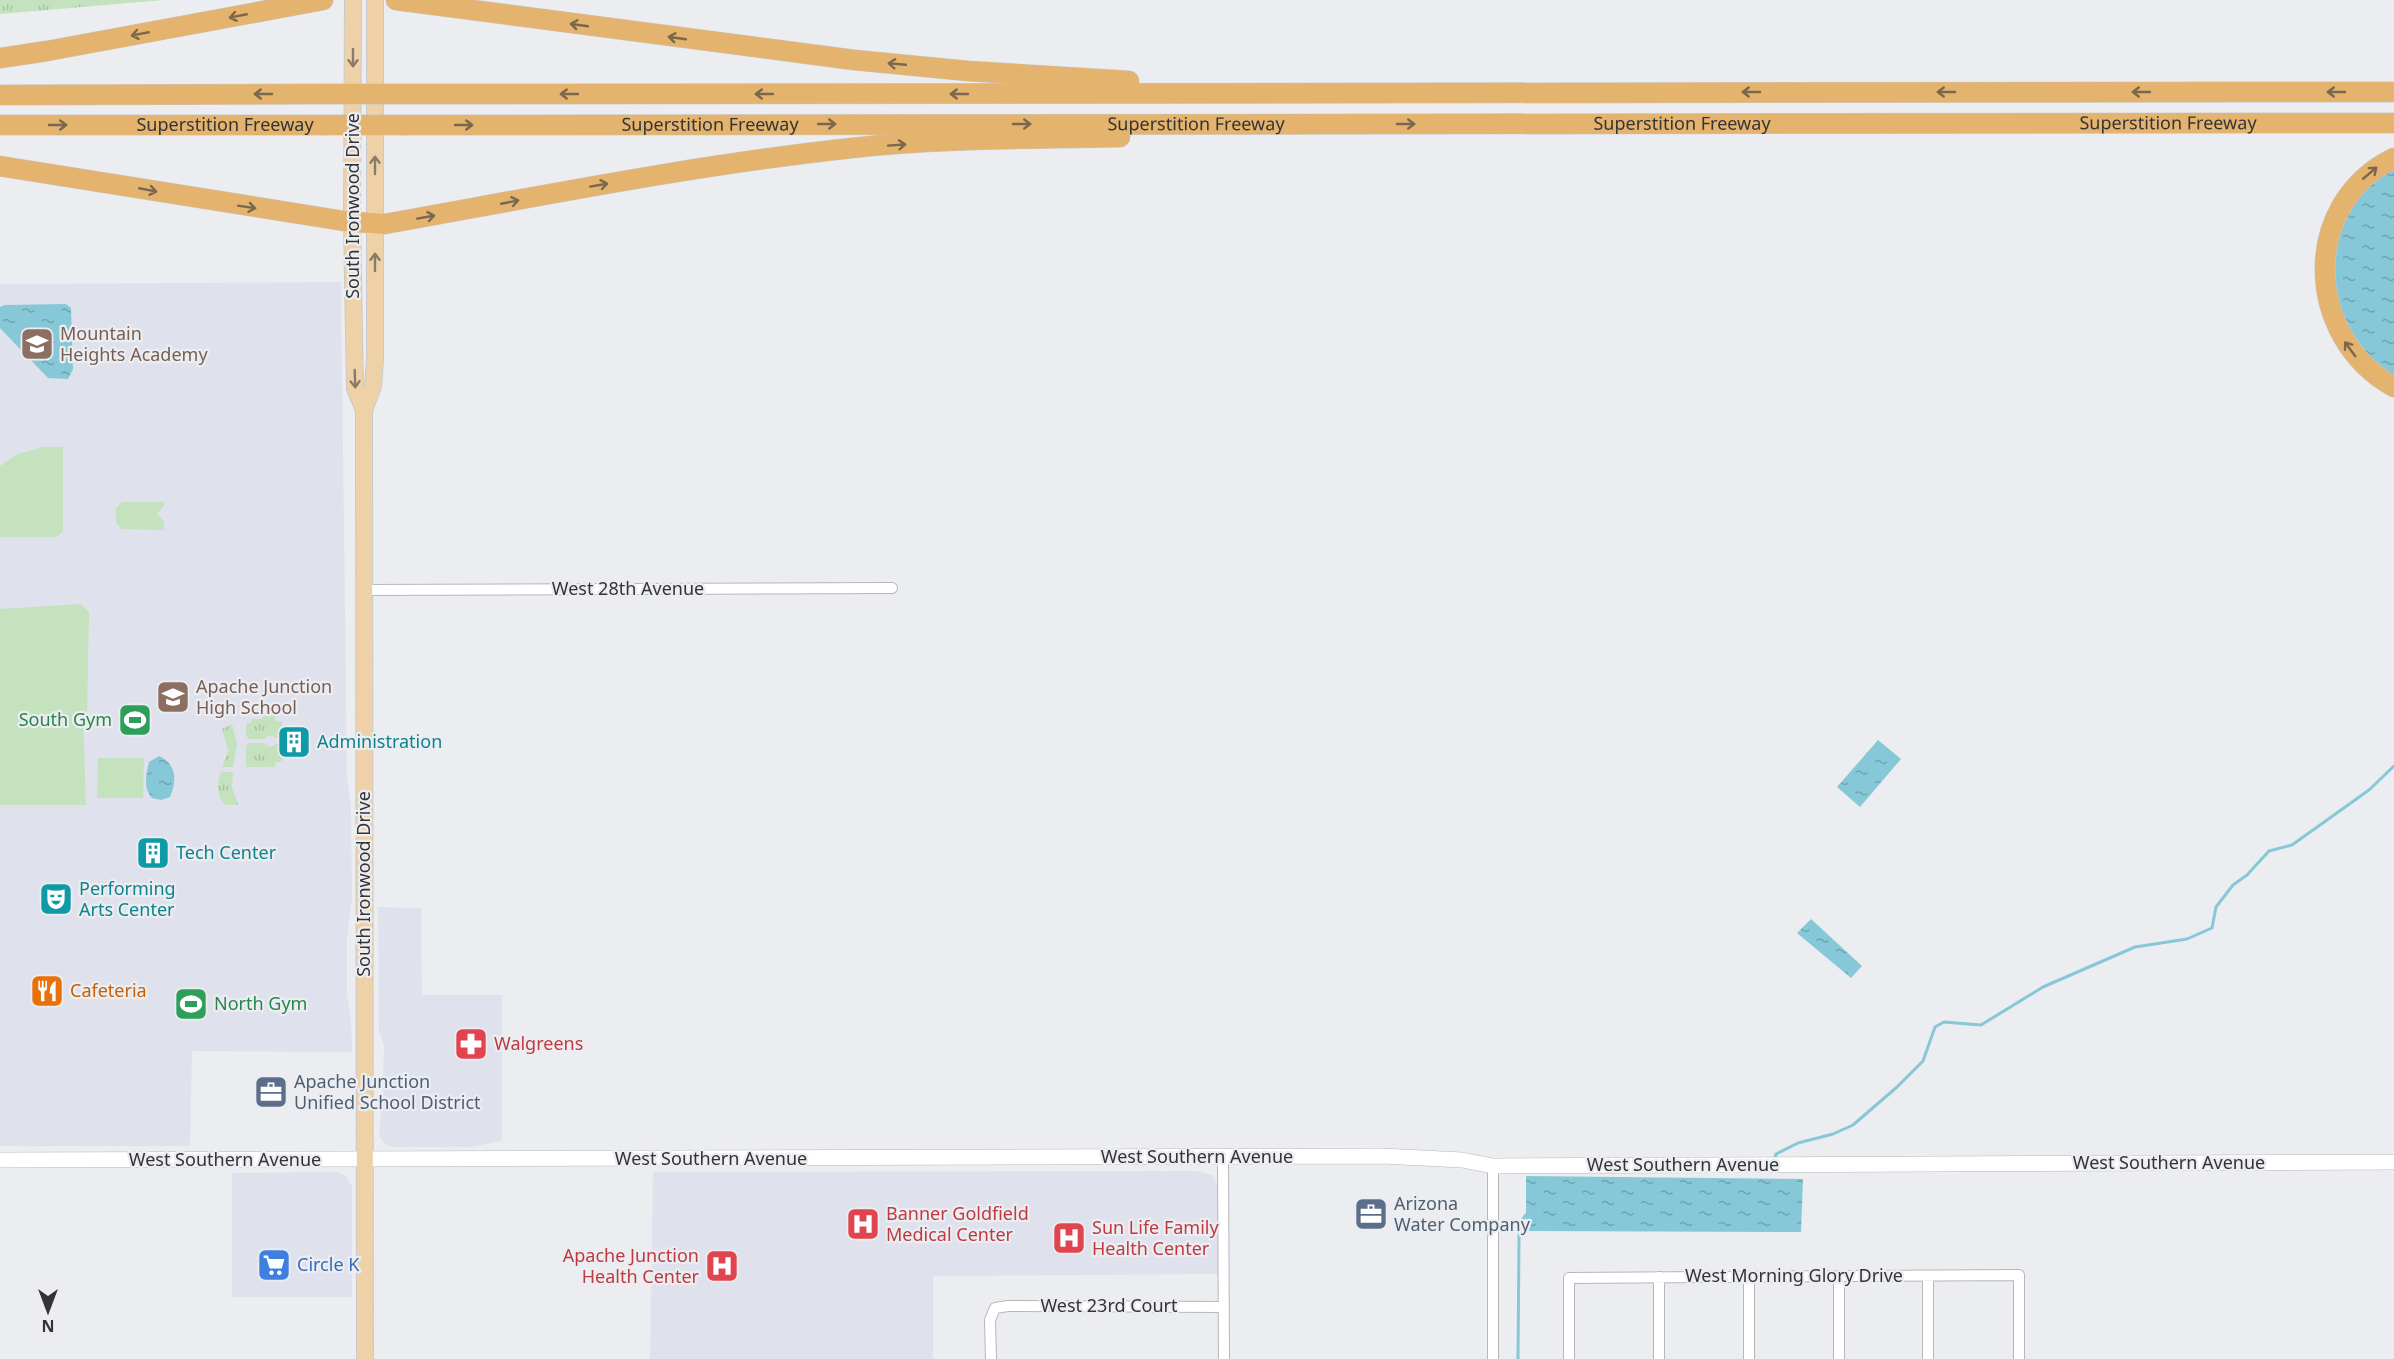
<svg xmlns="http://www.w3.org/2000/svg" width="2394" height="1359" font-family="'Noto Sans',sans-serif">
<style>
.built{fill:#dfe2ed}
.grass{fill:url(#grass-tufts)}
.garden{fill:#c3e2bd}
.water{fill:url(#water-ripples)}
.lines{fill:none;stroke-linecap:round;stroke-linejoin:round}
.stream{stroke:#86c8d7;stroke-width:3}
.minor-casing{stroke:#b6b7bb;stroke-width:12}
.secondary-casing{stroke:#b6b7bb;stroke-width:16}
.primary-casing{stroke:#cacacb;stroke-width:18}
.motorway-casing{stroke:#cacacb;stroke-width:21}
.minor{stroke:#fff;stroke-width:10}
.secondary{stroke:#fff;stroke-width:15}
.primary{stroke:#efd1a8;stroke-width:16}
.motorway{stroke:#e4b36e;stroke-width:20}
.motorway-bridge-casing{stroke:#cacacb;stroke-width:21;stroke-linecap:butt}
.motorway-bridge{stroke:#e4b36e;stroke-width:20}
.oneway{stroke:#7a674c}
.oneway2{stroke:#887b69}
.labels{text-anchor:middle;stroke-width:4.5;stroke-linejoin:round;paint-order:stroke}
.street-label{font-size:18px;fill:#343436;stroke:#ecedf1}
.education-label{font-size:18px;fill:#785e54;stroke:#ecedf1;text-anchor:start}
.leisure-label{font-size:18px;fill:#27864d;stroke:#ecedf1;text-anchor:end}
.culture-label{font-size:18px;fill:#0d838f;stroke:#ecedf1;text-anchor:start}
.food-label{font-size:18px;fill:#c56008;stroke:#ecedf1;text-anchor:start}
.health-label{font-size:18px;fill:#be3a42;stroke:#ecedf1;text-anchor:start}
.service-label{font-size:18px;fill:#4e5e75;stroke:#ecedf1;text-anchor:start}
.shop-label{font-size:18px;fill:#366cbe;stroke:#ecedf1;text-anchor:start}
</style>
<defs>
<pattern id="grass-tufts" width="24" height="20" patternUnits="userSpaceOnUse" patternTransform="scale(1.5)"><rect width="24" height="20" fill="#c3e2bd"/><path d="M3 7l-1-3M5 7V3M7 7l1-3M15 17l-1-3M17 17v-4M19 17l1-3" fill="none" stroke="#a8c2a3"/></pattern>
<pattern id="water-ripples" width="26" height="14" patternUnits="userSpaceOnUse" patternTransform="scale(1.5)"><rect width="26" height="14" fill="#86c8d7"/><path d="M2 4q2-2 4 0t4 0M15 11q2-2 4 0t4 0" fill="none" stroke="#6ea3af"/></pattern>
</defs>
<rect width="100%" height="100%" fill="#ecedf1"/>
<path class="built" d="M341,282L347,778L351,808L352,900L347,937V996L351,1018L352,1052L192,1051L190,1146H0V284Z
M378,907L421,908L422,995H502V1141L470,1147H393L385,1144L379,1136L383,1086L384,1046L379,1032Z
M1197,1171L1212,1175L1218,1186V1274L933,1276V1359H650L653,1172Z
M337,1172L346,1176L352,1186V1297H232V1173Z"/>
<path class="grass" d="M0,0H164L0,14Z
M263,715H275V720L282,722L280,739L269,735L264,739H249L246,736V723H251V719H262Z
M232,724L237,744L233,767H222L228,751L222,729Z
M249,743H263L270,747L280,743L283,746L282,761L275,763V767H246V746Z
M221,772H233L232,787L238,805H225C216,795 217,784 221,772Z"/>
<path class="garden" d="M43,447H63V531L57,537H0V466L18,454Z
M122,502H164V506L157,514L164,522V530L122,529L116,523V508Z
M81,604L89,612L87,715L83,718L86,805H0V609Z
M98,758H144L143,798H97Z"/>
<path class="water" d="M2394,165V380L2348,335L2331,283L2337,232L2363,188Z
M66,304L71,308L73,369L68,379L48,378L0,328V307L5,305Z
M1878,740L1901,759L1860,807L1837,787Z
M159,756C177,764 177,781 170,797L161,800L152,798C143,788 146,775 149,762Z
M1811,919L1862,966L1851,978L1797,933Z
M1526,1176L1803,1179L1801,1232L1526,1231Z"/>
<g class="lines">
<path class="stream" d="M1774,1161L1776,1154L1798,1143L1833,1134L1853,1125L1897,1087L1923,1061L1935,1027L1944,1022L1981,1025L2043,987L2135,947L2187,939L2212,928L2216,907L2233,885L2247,875L2269,851L2292,845L2369,790L2394,766
M1518,1359L1519,1238L1520,1223L1529,1211"/>
<defs>
<path id="minor" d="M364,590L892,588
M1223,1157L1224,1359
M1493,1166V1359
M1928,1276V1359
M1749,1277V1359
M991,1359L990,1320L995,1308L1008,1306L1224,1307
M1569,1359V1278L2019,1275V1359
M1659,1359V1277
M1839,1359V1276"/>
<path id="secondary" d="M0,1160L1382,1156L1462,1160L1493,1166L2394,1162"/>
<path id="primary" d="M353,0L352,222L355,388L364,410
M365,1359L364,410L373,386L375,359V0"/>
<g id="motorway">
<path d="M396,0L854,60L968,71L1129,81"/>
<path d="M0,58L47,51L323,0"/>
<path d="M407,94L2394,92"/>
<path d="M0,95L321,94"/>
<path id="s1" d="M0,125H323"/>
<path id="s2" d="M406,125L2394,123"/>
<path d="M2394,158C2299,204 2305,338 2394,387"/>
<path d="M0,166L344,221L385,224C541,196 695,165 852,148C941,138 1031,139 1120,137"/>
</g>
</defs>
<use href="#minor" class="minor-casing"/>
<use href="#secondary" class="secondary-casing"/>
<use href="#primary" class="primary-casing"/>
<use href="#motorway" class="motorway-casing"/>
<use href="#minor" class="minor"/>
<use href="#secondary" class="secondary"/>
<use href="#primary" class="primary"/>
<use href="#motorway" class="motorway"/>
<defs>
<path id="motorway-bridge" d="M321,94H407
M323,125H406"/>
</defs>
<use href="#motorway-bridge" class="motorway-bridge-casing"/>
<use href="#motorway-bridge" class="motorway-bridge"/>
</g>
<defs><path id="oneway-shaft" d="M-6 0H5M1.5-3L5.5 0L1.5 3" fill="none" stroke-width="1.6" stroke-linecap="round" stroke-linejoin="round" transform="scale(1.5)"/></defs>
<g class="oneway">
<use href="#oneway-shaft" transform="translate(238 16) rotate(169)"/>
<use href="#oneway-shaft" transform="translate(579 25) rotate(-172)"/>
<use href="#oneway-shaft" transform="translate(140 34) rotate(169)"/>
<use href="#oneway-shaft" transform="translate(677 38) rotate(-172)"/>
<use href="#oneway-shaft" transform="translate(897 64) rotate(-175)"/>
<use href="#oneway-shaft" transform="translate(1751 92) rotate(180)"/>
<use href="#oneway-shaft" transform="translate(1946 92) rotate(180)"/>
<use href="#oneway-shaft" transform="translate(2141 92) rotate(180)"/>
<use href="#oneway-shaft" transform="translate(2336 92) rotate(180)"/>
<use href="#oneway-shaft" transform="translate(263 94) rotate(180)"/>
<use href="#oneway-shaft" transform="translate(569 94) rotate(180)"/>
<use href="#oneway-shaft" transform="translate(764 94) rotate(180)"/>
<use href="#oneway-shaft" transform="translate(959 94) rotate(180)"/>
<use href="#oneway-shaft" transform="translate(827 124)"/>
<use href="#oneway-shaft" transform="translate(1022 124)"/>
<use href="#oneway-shaft" transform="translate(1406 124)"/>
<use href="#oneway-shaft" transform="translate(58 125)"/>
<use href="#oneway-shaft" transform="translate(464 125)"/>
<use href="#oneway-shaft" transform="translate(897 145) rotate(-4)"/>
<use href="#oneway-shaft" transform="translate(2370 173) rotate(-40)"/>
<use href="#oneway-shaft" transform="translate(599 185) rotate(-10)"/>
<use href="#oneway-shaft" transform="translate(148 190) rotate(11)"/>
<use href="#oneway-shaft" transform="translate(510 202) rotate(-11)"/>
<use href="#oneway-shaft" transform="translate(247 207) rotate(9)"/>
<use href="#oneway-shaft" transform="translate(426 217) rotate(-10)"/>
<use href="#oneway-shaft" transform="translate(2350 349) rotate(-126)"/>
</g>
<g class="oneway2">
<use href="#oneway-shaft" transform="translate(353 58) rotate(90)"/>
<use href="#oneway-shaft" transform="translate(375 165) rotate(-90)"/>
<use href="#oneway-shaft" transform="translate(375 262) rotate(-90)"/>
<use href="#oneway-shaft" transform="translate(355 379) rotate(88)"/>
</g>
<defs>
<symbol id="school-square" viewBox="-11 -11 22 22"><rect x="-9" y="-9" width="18" height="18" rx="4" fill="#8d6e63" stroke="#ecedf1"/><path d="M0-5L7-2L0 1L-7-2ZM-4 1L0 2.5L4 1V4Q0 6-4 4Z" fill="#fff"/></symbol>
<symbol id="stadium-square" viewBox="-11 -11 22 22"><rect x="-9" y="-9" width="18" height="18" rx="4" fill="#2e9e5b" stroke="#ecedf1"/><path d="M0-5a6.5 5 0 1 0 0 10a6.5 5 0 1 0 0-10ZM-3.5-1.8h7v3.6h-7Z" fill="#fff"/></symbol>
<symbol id="building-square" viewBox="-11 -11 22 22"><rect x="-9" y="-9" width="18" height="18" rx="4" fill="#0f9aa8" stroke="#ecedf1"/><path d="M-4-6H4V6H1V3H-1V6H-4ZM-2.5-4.3h1.7v1.8h-1.7ZM.8-4.3h1.7v1.8H.8ZM-2.5-1h1.7V.8h-1.7ZM.8-1h1.7V.8H.8Z" fill="#fff"/></symbol>
<symbol id="theatre-square" viewBox="-11 -11 22 22"><rect x="-9" y="-9" width="18" height="18" rx="4" fill="#0f9aa8" stroke="#ecedf1"/><path d="M-5-5.5Q0-4 5-5.5V0Q5 5 0 6Q-5 5-5 0ZM-3.3-2.5H-1v1.5H-3.3ZM1-2.5H3.3v1.5H1ZM-2.8 1Q0 5.5 2.8 1Z" fill="#fff"/></symbol>
<symbol id="restaurant-square" viewBox="-11 -11 22 22"><rect x="-9" y="-9" width="18" height="18" rx="4" fill="#e8710a" stroke="#ecedf1"/><path d="M-5-6h1v4h1v-4h1v4h1v-4h1v5L-1.5 .5V6h-2V.5L-5-1ZM5-6V6H3V1.5H1.5Q1.5-4 5-6Z" fill="#fff"/></symbol>
<symbol id="pharmacy-square" viewBox="-11 -11 22 22"><rect x="-9" y="-9" width="18" height="18" rx="4" fill="#e0444e" stroke="#ecedf1"/><path d="M-2-6h4v4h4v4h-4v4h-4v-4h-4v-4h4Z" fill="#fff"/></symbol>
<symbol id="office-square" viewBox="-11 -11 22 22"><rect x="-9" y="-9" width="18" height="18" rx="4" fill="#5c6f8a" stroke="#ecedf1"/><path d="M-6-3h4V-5.5h4V-3h4V5H-6ZM-1-4.5V-3h2v-1.5ZM-6 0V1H6V0Z" fill="#fff"/></symbol>
<symbol id="hospital-square" viewBox="-11 -11 22 22"><rect x="-9" y="-9" width="18" height="18" rx="4" fill="#e0444e" stroke="#ecedf1"/><path d="M-5-5h3v3.5h4V-5h3V5h-3V1.5h-4V5h-3Z" fill="#fff"/></symbol>
<symbol id="supermarket-square" viewBox="-11 -11 22 22"><rect x="-9" y="-9" width="18" height="18" rx="4" fill="#3f7fe0" stroke="#ecedf1"/><path d="M-6-5.5h2.5l.6 2H6L4.5 2H-2.5L-4.4-4H-6ZM-1.5 3.2a1.3 1.3 0 1 0 .1 0ZM3 3.2a1.3 1.3 0 1 0 .1 0Z" fill="#fff"/></symbol>
</defs>
<g fill-rule="evenodd">
<use href="#school-square" x="18" y="325" width="38" height="38"/>
<use href="#school-square" x="154" y="678" width="38" height="38"/>
<use href="#stadium-square" x="116" y="701" width="38" height="38"/>
<use href="#building-square" x="275" y="723" width="38" height="38"/>
<use href="#building-square" x="134" y="834" width="38" height="38"/>
<use href="#theatre-square" x="37" y="880" width="38" height="38"/>
<use href="#restaurant-square" x="28" y="972" width="38" height="38"/>
<use href="#stadium-square" x="172" y="985" width="38" height="38"/>
<use href="#pharmacy-square" x="452" y="1025" width="38" height="38"/>
<use href="#office-square" x="252" y="1073" width="38" height="38"/>
<use href="#office-square" x="1352" y="1195" width="38" height="38"/>
<use href="#hospital-square" x="844" y="1205" width="38" height="38"/>
<use href="#hospital-square" x="1050" y="1219" width="38" height="38"/>
<use href="#supermarket-square" x="255" y="1246" width="38" height="38"/>
<use href="#hospital-square" x="703" y="1247" width="38" height="38"/>
</g>
<g class="labels">
<g class="street-label">
<text dy="6" stroke="none"><textPath href="#s2" startOffset="1276">Superstition Freeway</textPath></text>
<text dy="6" stroke="none"><textPath href="#s2" startOffset="1762">Superstition Freeway</textPath></text>
<text dy="6" stroke="none"><textPath href="#s2" startOffset="790">Superstition Freeway</textPath></text>
<text dy="6" stroke="none"><textPath href="#s1" startOffset="225">Superstition Freeway</textPath></text>
<text dy="6" stroke="none"><textPath href="#s2" startOffset="304">Superstition Freeway</textPath></text>
<text transform="translate(353 206) rotate(-90)" y="6">South Ironwood Drive</text>
<text x="628" y="595">West 28th Avenue</text>
<text transform="translate(364 884) rotate(-90)" y="6">South Ironwood Drive</text>
<text x="1197" y="1163">West Southern Avenue</text>
<text x="711" y="1165">West Southern Avenue</text>
<text x="225" y="1166">West Southern Avenue</text>
<text x="2169" y="1169">West Southern Avenue</text>
<text x="1683" y="1171">West Southern Avenue</text>
<text x="1794" y="1282">West Morning Glory Drive</text>
<text x="1109" y="1312">West 23rd Court</text>
</g>
<g class="education-label">
<text x="60" y="340">Mountain<tspan x="60" dy="21">Heights Academy</tspan></text>
<text x="196" y="693">Apache Junction<tspan x="196" dy="21">High School</tspan></text>
</g>
<g class="leisure-label">
<text x="112" y="726">South Gym</text>
<text x="214" y="1010" text-anchor="start">North Gym</text>
</g>
<g class="culture-label">
<text x="317" y="748">Administration</text>
<text x="176" y="859">Tech Center</text>
<text x="79" y="895">Performing<tspan x="79" dy="21">Arts Center</tspan></text>
</g>
<g class="food-label">
<text x="70" y="997">Cafeteria</text>
</g>
<g class="health-label">
<text x="494" y="1050">Walgreens</text>
<text x="886" y="1220">Banner Goldfield<tspan x="886" dy="21">Medical Center</tspan></text>
<text x="1092" y="1234">Sun Life Family<tspan x="1092" dy="21">Health Center</tspan></text>
<text x="699" y="1262" text-anchor="end">Apache Junction<tspan x="699" dy="21">Health Center</tspan></text>
</g>
<g class="service-label">
<text x="294" y="1088">Apache Junction<tspan x="294" dy="21">Unified School District</tspan></text>
<text x="1394" y="1210">Arizona<tspan x="1394" dy="21">Water Company</tspan></text>
</g>
<g class="shop-label">
<text x="297" y="1271">Circle K</text>
</g>
</g>
<g transform="translate(48 1311) rotate(180)" stroke="#ecedf1" stroke-width="4.5" paint-order="stroke">
<path d="M0-4.5L10 22L0 15L-10 22Z" fill="#343436"/>
<text y="-9" font-size="16" font-weight="bold" text-anchor="middle" fill="#343436">N</text>
</g>
</svg>
